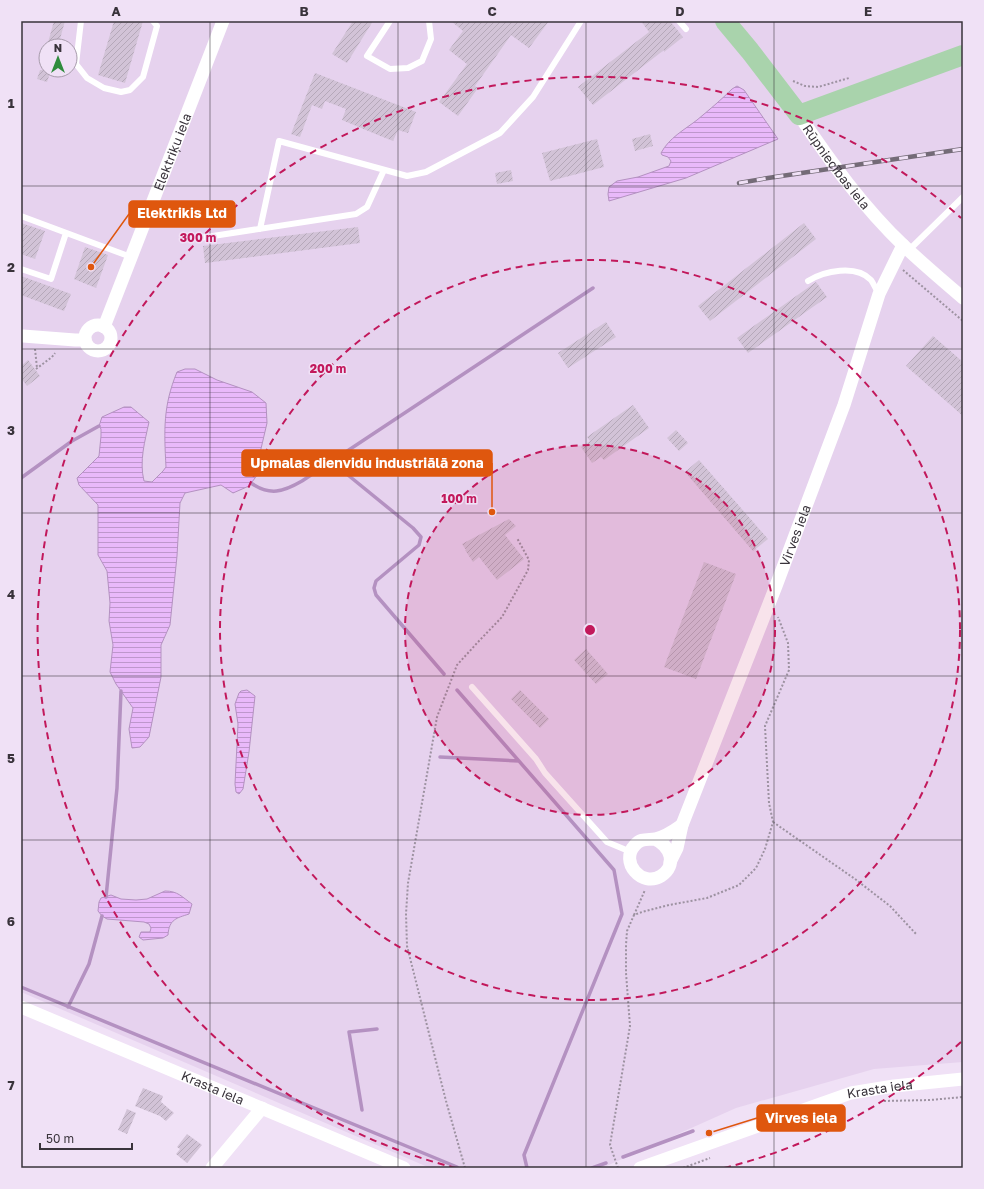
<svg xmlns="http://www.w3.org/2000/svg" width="984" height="1189" font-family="'Golos Text',sans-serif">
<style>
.built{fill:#e6d2ee;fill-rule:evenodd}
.water{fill:url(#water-rules);stroke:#b491c1}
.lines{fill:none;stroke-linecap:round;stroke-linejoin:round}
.stream{stroke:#b491c1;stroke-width:3.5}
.building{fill:url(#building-hatch)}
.path{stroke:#9d92a1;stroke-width:2;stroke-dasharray:2 2;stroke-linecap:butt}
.service{stroke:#fff;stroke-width:6}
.minor{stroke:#fff;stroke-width:13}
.primary{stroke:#a9d3ac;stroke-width:20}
.rail-casing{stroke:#746b77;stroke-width:4.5}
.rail{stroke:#f0e1f6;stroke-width:3;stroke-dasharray:9;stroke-linecap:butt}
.grid{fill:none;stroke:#39333b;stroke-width:1;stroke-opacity:0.55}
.ring{fill:none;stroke:#c2185b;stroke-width:2;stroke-dasharray:7 5}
.labels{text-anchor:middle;stroke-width:3;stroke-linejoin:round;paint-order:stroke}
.street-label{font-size:13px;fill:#39333b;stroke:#f0e1f6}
.centre{fill:#c2185b;stroke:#f0e1f6;stroke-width:2}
.ring-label{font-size:12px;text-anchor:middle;font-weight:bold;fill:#c2185b;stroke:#f0e1f6;stroke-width:3;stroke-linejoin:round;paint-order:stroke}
.leader{fill:none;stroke:#df570e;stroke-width:1.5}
.callout-dot{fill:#df570e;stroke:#f0e1f6;stroke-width:1.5}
.callout{fill:#df570e;stroke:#df570e;stroke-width:1.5}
.callout-label{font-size:14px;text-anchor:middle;font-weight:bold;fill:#fff}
.neatline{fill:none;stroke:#39333b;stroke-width:1.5}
.grid-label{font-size:13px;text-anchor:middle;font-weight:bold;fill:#39333b}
</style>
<defs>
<pattern id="water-rules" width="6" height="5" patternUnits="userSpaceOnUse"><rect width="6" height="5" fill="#e9b9fa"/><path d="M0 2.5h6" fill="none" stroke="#be97cc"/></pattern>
<pattern id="building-hatch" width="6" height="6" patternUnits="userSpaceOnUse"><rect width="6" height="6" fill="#d2c3d7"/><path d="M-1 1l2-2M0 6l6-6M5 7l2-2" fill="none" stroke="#b5a8b9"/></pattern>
</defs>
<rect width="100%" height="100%" fill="#f0e1f6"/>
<path class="built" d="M21,21H963V1062L874,1069L736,1108L602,1168H430L21,992ZM46,46H70V70H46Z"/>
<path class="water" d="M737,86L744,90L778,139L686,178L609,201L608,194L609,187L617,181L638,177L669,166L671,161L668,157L662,155L661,153C669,138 684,130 697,120C709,110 721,100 732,89Z
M185,369H195L217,380L252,392L266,403L267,423L260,453L258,474L249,486L233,493L221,485L185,493L180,503L177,556L170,625L161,645V677L149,737L140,747L132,748L129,729L133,708L116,684L110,672L113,645L109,621L110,603L107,571L98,555V505L79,485L77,478L99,456L101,436V429L99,426L102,417L124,407H131L149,422C145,441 139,461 144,481L152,482L163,471L166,467C164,430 163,406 177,372Z
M247,690L255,696L249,752L243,789L239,794L236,792L235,784L238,724L235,704L239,693L241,691Z
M165,891C178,891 182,897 192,904L189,914C177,918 169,919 168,935L163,938L143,940L139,937L141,932H150L151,928L149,924L144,922L107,919L102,916L98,911L99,902L101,898L111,895L121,899L136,900L147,899Z"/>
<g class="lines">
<path class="stream" d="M332,462L413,528L421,537L419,545L376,581L374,588L376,595L444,674
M21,478L72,441L99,426
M251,483C270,496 283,492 302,481L593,288
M457,690L614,870L622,914L524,1155L527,1168
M440,757L519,761
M106,897L117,788L121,691
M21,987L457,1167
M68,1007L89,964L102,916
M362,1110L349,1032L377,1029
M623,1157L693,1131
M592,1168L606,1163"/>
</g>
<path class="building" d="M54,21H65L58,46H47Z
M114,21H143L125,83L98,75Z
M353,21H373L347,63L332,54Z
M451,21H549L529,48L511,35L475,86L478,88L458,116L439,102L467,64L449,50L463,31Z
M641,21H670L683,37L664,52V50L593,105L578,87L649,32Z
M40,70H51L47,82L37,79Z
M315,73L416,112L408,133L398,130L393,141L378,135L342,120L346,109L325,101L322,109L312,105L300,137L291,134Z
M650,134L653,146L635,151L632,139Z
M597,139L604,167L550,181L542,153Z
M511,170L513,181L497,184L495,173Z
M21,223L45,231L35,259L21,254Z
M804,223L816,239L710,321L698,306Z
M358,227L360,243L205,263L203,246Z
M85,247L108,255L96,288L74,279Z
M21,276L71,294L64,311L21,295Z
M816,282L827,297L748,353L737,338Z
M606,322L616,337L568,368L558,353Z
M933,336L963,362V416L906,366Z
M28,360L40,376L27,386L21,378V366Z
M633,405L649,428L604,460L601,457L592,463L581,447L590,441L587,437Z
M676,430L688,443L679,451L667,438Z
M699,460L768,539L753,551L685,472Z
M509,519L516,526L505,535L524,559L497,580L479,557L473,562L465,550H466L462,544Z
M704,562L736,574L696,679L664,667Z
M586,649L608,674L596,684L574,660Z
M520,690L549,719L540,728L511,699Z
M143,1088L163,1096L161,1102L174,1113L166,1121L160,1116L135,1106Z
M127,1109L136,1113L127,1134L118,1130Z
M187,1134L202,1145L187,1163L176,1154L180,1149L177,1147Z"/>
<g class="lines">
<path class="path" d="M793,81L805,86L818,87L849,78
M903,270L963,321
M35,349L37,368
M36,369L52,357L55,353
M773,822L855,879L890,906L917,935
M634,915L645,890
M884,1101L930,1100L963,1097
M465,1168L446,1101L407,946L406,914L408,883L437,717L457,665L478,642L502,617L528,570L529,560L517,538
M618,1168L610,1145L630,1026L626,973V945L627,931L634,915L642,912L669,905L707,898L739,885L756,868L765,849L773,822L769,803L765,726L789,670L788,643L778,617
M683,1168L710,1158"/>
<path class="service" d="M81,21L76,64L87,78L104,88L121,92L130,90L143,77L157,26L153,21
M390,21L367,56L390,69L408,68L422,61L431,39L429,21
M679,21L686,29
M21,216L131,257
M260,229L279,141L407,176L426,172L500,133L533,97L581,21
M200,238L356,214L367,207L384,170
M909,250L963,197
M21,269L51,279L66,233
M808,281C824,271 856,264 871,280C874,284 876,290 879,294
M472,687L536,759L545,773L607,842L631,852"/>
<g class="minor">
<path id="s1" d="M799,115C830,161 863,207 904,246C923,264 943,281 963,298"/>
<circle cx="98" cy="338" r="13"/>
<path id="s2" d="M104,327L223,21"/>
<path d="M23,336L75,340H85"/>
<path d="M655,839C670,846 678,865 661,876C642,888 619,862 635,845C641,838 647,840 655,839C665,837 675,830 682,825"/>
<path id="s3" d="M670,862L677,848L682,825L776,586L844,405L879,294L903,245"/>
<path id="s4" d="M21,1007L404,1168"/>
<path d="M212,1168L262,1108"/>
<path id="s5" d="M640,1168L851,1093L894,1086L963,1079"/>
</g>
<path class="primary" d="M725,21L750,51L799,115L963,55"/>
<defs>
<path id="rail" d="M739,183L768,178L963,149"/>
</defs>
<use href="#rail" class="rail-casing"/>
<use href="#rail" class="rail"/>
</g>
<path class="grid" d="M210,21V1168M398,21V1168M586,21V1168M774,21V1168M21,186H963M21,349H963M21,513H963M21,676H963M21,840H963M21,1003H963"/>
<circle cx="590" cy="630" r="185" fill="#c2185b" fill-opacity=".12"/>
<g class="ring">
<circle cx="590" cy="630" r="185"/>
<circle cx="590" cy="630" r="370"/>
<path d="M961 1042A554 554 0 0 1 724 1168M456 1168A554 554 0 1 1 961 218"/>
</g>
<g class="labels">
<g class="street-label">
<text dy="5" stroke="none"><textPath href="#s2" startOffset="188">Elektriķu iela</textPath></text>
<text dy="5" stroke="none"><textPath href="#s1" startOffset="64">Rūpniecības iela</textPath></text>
<text dy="5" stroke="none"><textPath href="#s3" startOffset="350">Virves iela</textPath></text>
<text dy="5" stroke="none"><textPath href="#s4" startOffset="208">Krasta iela</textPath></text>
<text dy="5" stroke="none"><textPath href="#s5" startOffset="253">Krasta iela</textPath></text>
</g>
</g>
<circle cx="590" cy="630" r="6" class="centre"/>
<g class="ring-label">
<text x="198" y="242">300 m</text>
<text x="328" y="373">200 m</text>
<text x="459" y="503">100 m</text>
</g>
<path class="leader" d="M91 267L129 214M492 512L492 463M709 1133L757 1118"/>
<g class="callout-dot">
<circle cx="91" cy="267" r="4"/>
<circle cx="492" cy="512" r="4"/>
<circle cx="709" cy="1133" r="4"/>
</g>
<g class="callout">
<rect x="129" y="201" width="106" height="26" rx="4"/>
<rect x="242" y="450" width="250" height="26" rx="4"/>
<rect x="757" y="1105" width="88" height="26" rx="4"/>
</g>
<g class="callout-label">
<text x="182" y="218">Elektrikis Ltd</text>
<text x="367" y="468">Upmalas dienvidu industriālā zona</text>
<text x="801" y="1123">Virves iela</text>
</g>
<rect width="984" height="1189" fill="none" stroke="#f0e1f6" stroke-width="44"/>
<g transform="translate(58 58)"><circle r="19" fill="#f0e1f6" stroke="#a79bab"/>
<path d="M0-3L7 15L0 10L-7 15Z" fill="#2f8c3d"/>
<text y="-6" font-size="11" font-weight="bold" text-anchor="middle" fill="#39333b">N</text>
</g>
<path d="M40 1143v6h92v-6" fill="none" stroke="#39333b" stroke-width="2"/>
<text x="46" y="1143" font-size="12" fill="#39333b" stroke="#f0e1f6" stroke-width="3" paint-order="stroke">50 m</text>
<rect x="22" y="22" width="940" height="1145" class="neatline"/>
<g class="grid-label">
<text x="116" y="16">A</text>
<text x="304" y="16">B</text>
<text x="492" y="16">C</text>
<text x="680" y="16">D</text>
<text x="868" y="16">E</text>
<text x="11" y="108">1</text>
<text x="11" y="272">2</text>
<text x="11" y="435">3</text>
<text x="11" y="599">4</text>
<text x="11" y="763">5</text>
<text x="11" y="926">6</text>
<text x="11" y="1090">7</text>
</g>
</svg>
